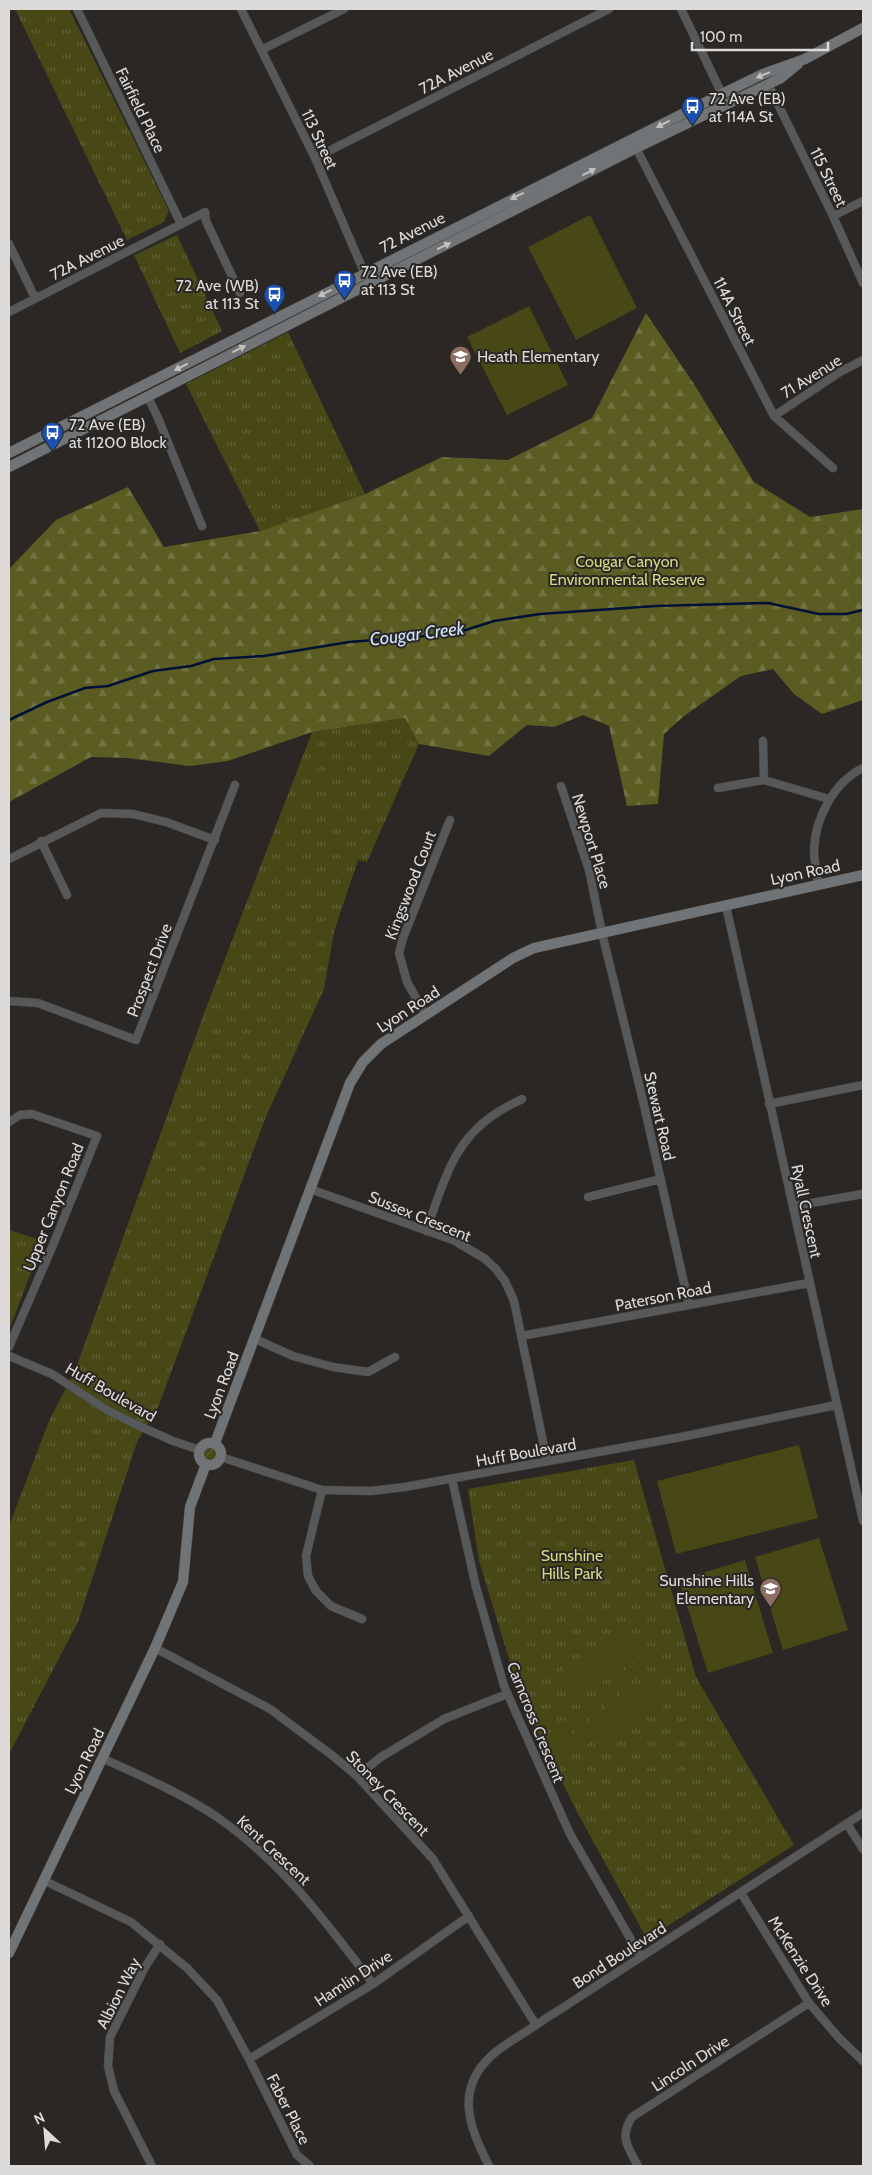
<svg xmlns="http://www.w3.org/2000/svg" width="872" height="2175" font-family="Cabin,sans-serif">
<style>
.grass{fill:url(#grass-tufts)}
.forest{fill:url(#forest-firs)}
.garden{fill:url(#garden-furrows)}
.pitch{fill:#474816}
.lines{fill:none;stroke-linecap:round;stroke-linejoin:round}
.stream{stroke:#001136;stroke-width:2.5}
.street-casing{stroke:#474441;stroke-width:9}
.secondary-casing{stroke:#474441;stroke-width:11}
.street{stroke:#57585a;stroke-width:8}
.secondary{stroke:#717476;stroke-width:10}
.oneway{fill:#c2c1c0}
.labels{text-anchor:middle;stroke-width:4;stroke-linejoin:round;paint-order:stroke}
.street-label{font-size:16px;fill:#dddbd9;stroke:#2a2724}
.poi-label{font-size:16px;fill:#dddbd9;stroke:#2a2724;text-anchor:start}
.park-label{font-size:16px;fill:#d6d882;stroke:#2a2724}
.water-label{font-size:18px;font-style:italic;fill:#cfe3ff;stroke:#2a2724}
</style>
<defs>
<pattern id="grass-tufts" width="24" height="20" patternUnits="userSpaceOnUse" patternTransform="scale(1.25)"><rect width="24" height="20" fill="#474816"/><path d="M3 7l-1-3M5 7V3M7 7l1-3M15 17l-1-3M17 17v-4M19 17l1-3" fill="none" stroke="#616237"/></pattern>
<pattern id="forest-firs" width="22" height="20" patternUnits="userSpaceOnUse" patternTransform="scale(1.25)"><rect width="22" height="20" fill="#5b5c22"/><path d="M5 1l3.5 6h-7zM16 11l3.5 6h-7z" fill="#727342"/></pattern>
<pattern id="garden-furrows" width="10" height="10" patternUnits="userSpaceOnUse" patternTransform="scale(1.25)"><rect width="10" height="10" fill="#474816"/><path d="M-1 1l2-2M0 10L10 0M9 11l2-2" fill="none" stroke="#616237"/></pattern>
</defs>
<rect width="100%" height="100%" fill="#2a2724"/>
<path class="grass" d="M15,9H69L169,211L164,222L127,240Z
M177,235L222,331L180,353L134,255Z
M288,332L365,494L260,531L186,384Z
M406,718L419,744L367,862L358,860L334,932L324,989L265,1119L159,1405L137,1442L78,1622L9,1754V1526L49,1421L76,1368L203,1016L312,732Z
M9,1230L43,1241L9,1330Z
M634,1460L696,1677L794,1845L647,1939L577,1812L521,1698L479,1561L468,1489Z"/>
<path class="forest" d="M646,313L694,384L754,482L810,517L863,509V700L822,714L794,694L773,669L741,676L684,716L664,734L658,804L627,806L609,726L583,715L554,727L527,725L489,756L419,744L405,718L312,732L228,761L190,766L127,758L91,757L9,802V569L56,520L128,487L164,547L260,531L365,494L442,457L508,460L592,418Z"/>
<path class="garden" d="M203 1453a7 7 0 1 1 14 0a7 7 0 1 1-14 0Z"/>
<path class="pitch" d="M590,215L637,308L576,340L528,247Z
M529,306L568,385L507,415L467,337Z
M799,1445L818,1518L676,1554L657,1481Z
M819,1538L848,1630L783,1650L755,1557Z
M745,1560L773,1653L708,1673L679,1580Z
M629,1634L642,1663L629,1670L615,1640Z
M611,1643L625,1672L611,1678L597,1649Z
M593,1651L606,1680L593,1686L579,1657Z
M575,1659L588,1688L575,1695L561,1665Z
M651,1678L664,1708L651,1714L637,1685Z
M633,1687L646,1716L633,1722L619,1693Z
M615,1695L629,1724L615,1731L602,1701Z
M598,1703L612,1733L598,1739L585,1710Z
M581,1712L594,1741L581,1747L567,1718Z
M564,1720L577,1749L563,1756L550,1726Z"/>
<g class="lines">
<path class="stream" d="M9,720L47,702L85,688L108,686L153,671L191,666L214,659L264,656L349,642L453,634L494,621L540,614L656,606L768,603L819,614H846L863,610"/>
<defs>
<path id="street" d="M77,9L181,224
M241,9L315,158L367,279
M681,9L722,94L710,111
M261,50L344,9
M768,84L833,216L863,283
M636,148L774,416L833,468
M315,158L609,9
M833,216L863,201
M9,244L35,298
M9,312L205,212L206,221L240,293
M148,397L158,418L202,526
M774,416L840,372L863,360
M763,741L764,780
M561,786L589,870L602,933L643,1101L689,1305
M718,788L764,780L829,799
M41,841L67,895
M9,859L101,813L133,814L166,822L215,840
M818,885C817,873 814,861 814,850C815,818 834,782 863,768
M726,906L863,1521
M9,1001L38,1003L136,1040L235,785
M425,1014L407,982L399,953L403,938L450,820
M769,1104L863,1085
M9,1122L20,1115L32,1114L97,1136L53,1245L9,1347
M310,1189L453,1240L484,1258L495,1268L505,1281L514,1301L547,1461
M588,1197L661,1179
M794,1206L863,1194
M426,1231C443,1185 452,1142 495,1114C503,1108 513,1104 522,1099
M521,1336L809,1283
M255,1339L293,1356L333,1367L368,1372L395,1357
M9,1356L52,1374L107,1410L137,1425L173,1441L200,1450
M221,1457L322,1490L371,1491L405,1487L681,1437L836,1405
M452,1479L476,1587L504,1686L570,1834L641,1957
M322,1490L306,1556L308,1576L316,1591L331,1606L362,1619
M155,1648L270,1709L333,1756L357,1776L433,1859L536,2025
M102,1758C141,1776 181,1793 217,1817C281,1861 327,1923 373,1984
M357,1776L381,1757L444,1719L507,1694
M847,1824L863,1849
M43,1880L131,1922L187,1968L217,2000L249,2059L297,2155L310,2166
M741,1893L809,2003L839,2038L863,2061
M249,2059L373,1984L469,1916
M152,2166L114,2091L108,2066L110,2037L145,1967L160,1944
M489,2166C470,2128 454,2091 491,2056C504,2044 522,2035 536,2025L863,1813
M638,2166C628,2147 619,2137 632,2117L809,2003"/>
<path id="secondary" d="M9,453L722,94L763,74L805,59L863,28
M9,467L636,148L781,78L798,64
M199 1454a11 11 0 1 1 22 0a11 11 0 1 1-22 0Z
M215,1443L350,1083L363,1062L381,1044L513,958L534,948L863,875
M9,1953L155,1648L183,1582L190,1507L206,1464"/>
</defs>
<use href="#street" class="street-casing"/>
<use href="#secondary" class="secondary-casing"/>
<use href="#street" class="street"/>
<use href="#secondary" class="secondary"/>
</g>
<defs><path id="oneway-solid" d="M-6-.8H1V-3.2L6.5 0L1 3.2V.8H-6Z" transform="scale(1.25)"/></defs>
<g class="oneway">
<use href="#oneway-solid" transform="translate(763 75) rotate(157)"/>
<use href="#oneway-solid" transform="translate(663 124) rotate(153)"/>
<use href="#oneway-solid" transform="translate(589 172) rotate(-27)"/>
<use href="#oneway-solid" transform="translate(517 196) rotate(155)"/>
<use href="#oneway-solid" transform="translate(444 246) rotate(-26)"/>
<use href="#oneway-solid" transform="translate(325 293) rotate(153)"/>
<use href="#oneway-solid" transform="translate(239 349) rotate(-27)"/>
<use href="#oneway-solid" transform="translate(181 367) rotate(153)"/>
</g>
<defs>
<symbol id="bus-pin" viewBox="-11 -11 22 30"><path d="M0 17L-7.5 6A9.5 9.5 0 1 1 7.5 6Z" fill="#1a4fb4" stroke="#2a2724"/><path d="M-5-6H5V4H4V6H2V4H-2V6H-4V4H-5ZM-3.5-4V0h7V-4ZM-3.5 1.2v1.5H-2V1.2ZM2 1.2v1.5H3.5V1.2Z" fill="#fff"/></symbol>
<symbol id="school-pin" viewBox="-11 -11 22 30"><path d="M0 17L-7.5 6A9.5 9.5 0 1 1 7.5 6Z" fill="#8d6e63" stroke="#2a2724"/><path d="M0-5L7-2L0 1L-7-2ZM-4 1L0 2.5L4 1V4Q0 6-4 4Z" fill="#fff"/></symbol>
</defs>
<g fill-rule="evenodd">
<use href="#bus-pin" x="680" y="94" width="25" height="34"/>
<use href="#bus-pin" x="332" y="268" width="25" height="34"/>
<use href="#bus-pin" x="262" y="282" width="25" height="34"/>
<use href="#school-pin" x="448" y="344" width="25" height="34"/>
<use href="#bus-pin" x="40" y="420" width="25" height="34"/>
<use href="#school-pin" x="758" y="1576" width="25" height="34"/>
</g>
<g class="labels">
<g class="street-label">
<text transform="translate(456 71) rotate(-27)" y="6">72A Avenue</text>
<text transform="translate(141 110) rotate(64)" y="6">Fairfield Place</text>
<text transform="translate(320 139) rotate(65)" y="6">113 Street</text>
<text transform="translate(829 177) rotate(64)" y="6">115 Street</text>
<text transform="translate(412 232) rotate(-27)" y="6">72 Avenue</text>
<text transform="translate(87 257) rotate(-27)" y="6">72A Avenue</text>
<text transform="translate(735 311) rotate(63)" y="6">114A Street</text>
<text transform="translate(811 376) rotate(-32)" y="6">71 Avenue</text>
<text transform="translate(592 841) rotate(73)" y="6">Newport Place</text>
<text transform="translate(805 872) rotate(-12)" y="6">Lyon Road</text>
<text transform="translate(410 885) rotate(-69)" y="6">Kingswood Court</text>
<text transform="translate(149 970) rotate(-69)" y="6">Prospect Drive</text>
<text transform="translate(408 1009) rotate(-33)" y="6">Lyon Road</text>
<text transform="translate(660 1116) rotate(77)" y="6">Stewart Road</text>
<text transform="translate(53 1207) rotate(-68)" y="6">Upper Canyon Road</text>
<text transform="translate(807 1211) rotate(78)" y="6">Ryall Crescent</text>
<text transform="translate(420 1216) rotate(22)" y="6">Sussex Crescent</text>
<text transform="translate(663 1296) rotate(-11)" y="6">Paterson Road</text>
<text transform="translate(221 1385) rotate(-69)" y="6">Lyon Road</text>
<text transform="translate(111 1392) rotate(30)" y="6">Huff Boulevard</text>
<text transform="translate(526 1452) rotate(-10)" y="6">Huff Boulevard</text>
<text transform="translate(536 1722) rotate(68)" y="6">Carncross Crescent</text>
<text transform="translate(84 1761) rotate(-64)" y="6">Lyon Road</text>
<text transform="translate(388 1793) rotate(46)" y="6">Stoney Crescent</text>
<text transform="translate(274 1850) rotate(43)" y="6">Kent Crescent</text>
<text transform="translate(619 1955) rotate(-33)" y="6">Bond Boulevard</text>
<text transform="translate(801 1961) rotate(57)" y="6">McKenzie Drive</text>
<text transform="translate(353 1978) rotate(-33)" y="6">Hamlin Drive</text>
<text transform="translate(118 1993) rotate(-63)" y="6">Albion Way</text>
<text transform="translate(690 2063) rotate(-33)" y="6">Lincoln Drive</text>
<text transform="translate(289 2109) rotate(63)" y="6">Faber Place</text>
</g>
<g class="poi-label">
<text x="709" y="104">72 Ave (EB)<tspan x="709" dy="18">at 114A St</tspan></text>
<text x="361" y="277">72 Ave (EB)<tspan x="361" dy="18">at 113 St</tspan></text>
<text x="259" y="291" text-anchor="end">72 Ave (WB)<tspan x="259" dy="18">at 113 St</tspan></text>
<text x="477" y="362">Heath Elementary</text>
<text x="69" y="430">72 Ave (EB)<tspan x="69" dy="18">at 11200 Block</tspan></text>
<text x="754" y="1586" text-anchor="end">Sunshine Hills<tspan x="754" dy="18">Elementary</tspan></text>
</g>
<g class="park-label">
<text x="627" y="567">Cougar Canyon<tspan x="627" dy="18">Environmental Reserve</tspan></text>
<text x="572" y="1561">Sunshine<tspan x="572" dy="18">Hills Park</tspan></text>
</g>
<g class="water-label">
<text transform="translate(417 634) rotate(-7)" y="6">Cougar Creek</text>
</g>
</g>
<rect width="872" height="2175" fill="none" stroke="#dddbd9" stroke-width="20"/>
<g transform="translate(45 2130) rotate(334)" stroke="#2a2724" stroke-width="4" paint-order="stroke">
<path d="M0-4L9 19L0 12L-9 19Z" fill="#dddbd9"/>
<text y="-8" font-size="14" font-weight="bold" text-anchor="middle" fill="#dddbd9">N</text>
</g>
<path d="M692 42v8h136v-8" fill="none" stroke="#dddbd9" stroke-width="2.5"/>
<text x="700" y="42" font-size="15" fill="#dddbd9" stroke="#2a2724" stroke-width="4" paint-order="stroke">100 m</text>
</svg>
